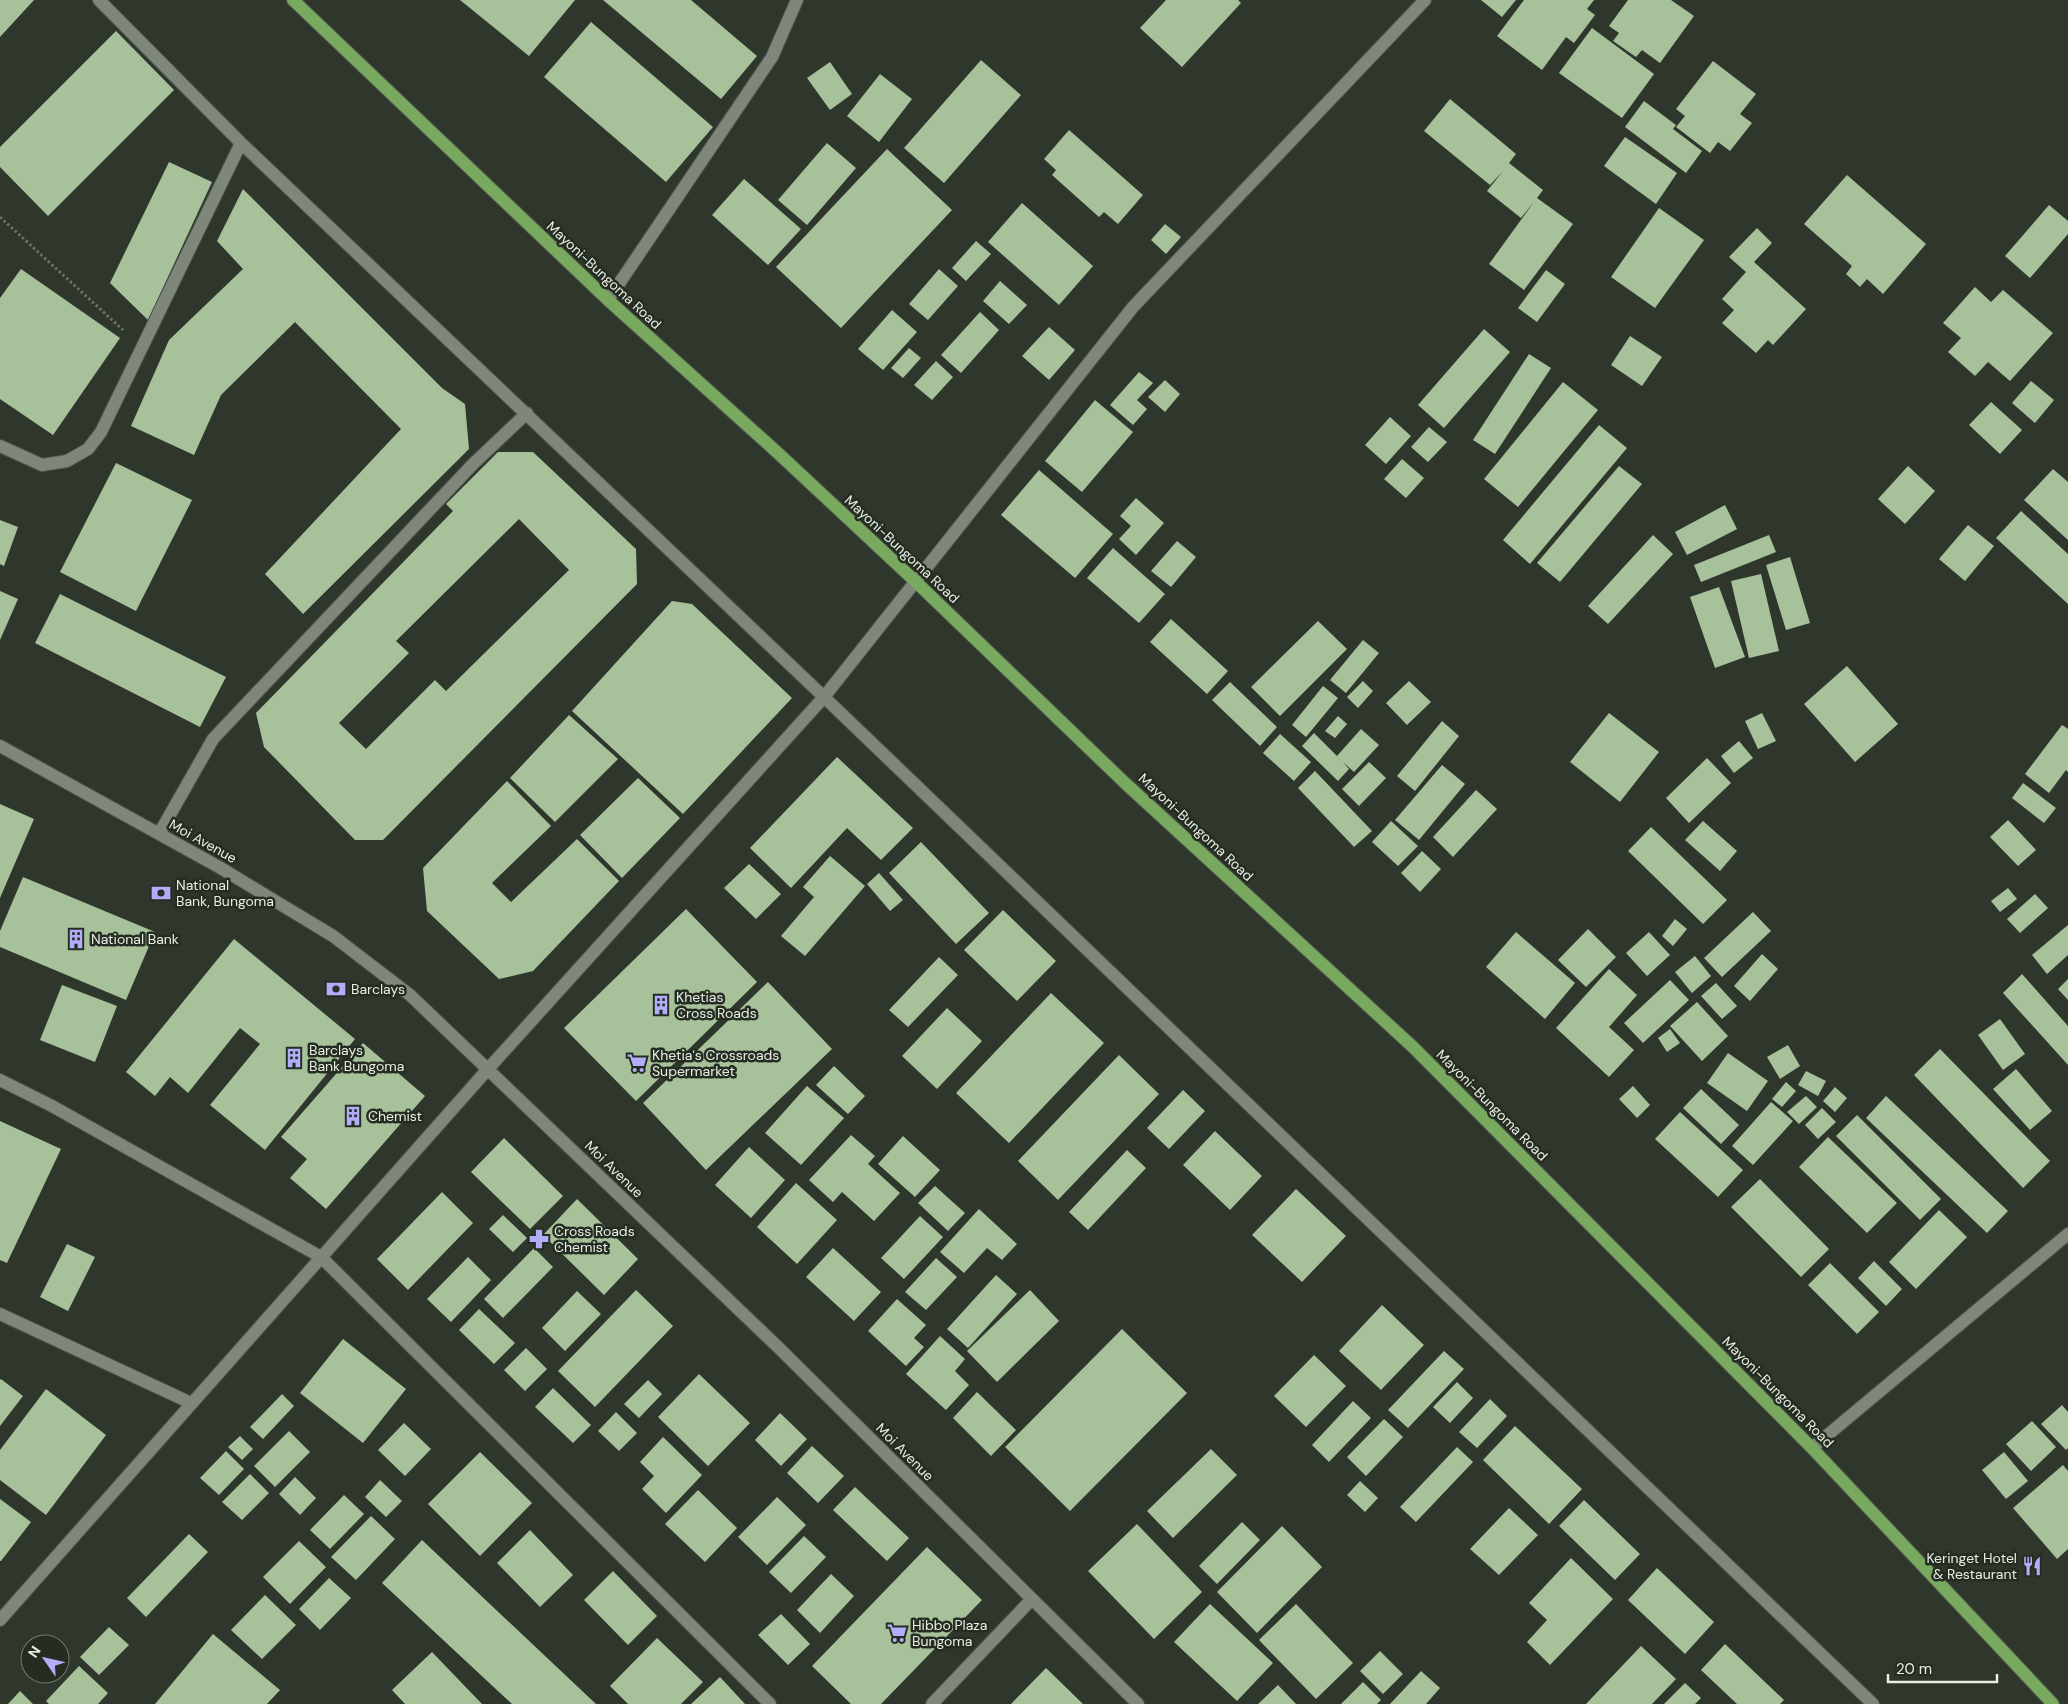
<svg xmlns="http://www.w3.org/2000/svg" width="2068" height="1704" font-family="'DM Sans',sans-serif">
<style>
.building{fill:#a7c29b;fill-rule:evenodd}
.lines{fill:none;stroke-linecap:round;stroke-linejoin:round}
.minor-casing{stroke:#4d544b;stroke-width:14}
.major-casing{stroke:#4d544b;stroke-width:14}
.path{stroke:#6a7167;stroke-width:3;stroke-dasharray:2.5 2.5;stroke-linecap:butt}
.minor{stroke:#7e877a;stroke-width:12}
.major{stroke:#78a95f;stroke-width:12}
.labels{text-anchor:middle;stroke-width:5;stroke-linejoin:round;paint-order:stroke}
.street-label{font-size:14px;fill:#e8eee6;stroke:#252d22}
.poi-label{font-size:14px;fill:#e8eee6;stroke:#252d22;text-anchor:start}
</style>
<rect width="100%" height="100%" fill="#2f372c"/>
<path class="building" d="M0,0H34L0,37Z
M460,0H575L529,56Z
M603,0H691L757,56L721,99Z
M1166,0H1238L1241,3L1182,67L1140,28Z
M1481,0H1516L1502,17Z
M1524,0H1594L1587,9L1595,15L1574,43L1566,37L1542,70L1497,36Z
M1628,0H1671L1694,16L1660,63L1642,50L1636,57L1613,41L1619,33L1609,26Z
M591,22L713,127L666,182L544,77Z
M1592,28L1654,74L1622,118L1559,73Z
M116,31L174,90L48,216L0,167V147Z
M981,60L1021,95L944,183L904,148Z
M1713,61L1756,94L1740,114L1752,123L1730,151L1718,142L1710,153L1676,127L1685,116L1676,109Z
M830,62L852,94L830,110L807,78Z
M880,74L912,99L879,142L847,116Z
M1450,99L1516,154L1509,163L1543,190L1537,198L1573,224L1524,290L1489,264L1534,202L1521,218L1487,191L1503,171L1490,185L1424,131Z
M1644,101L1676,125L1673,129L1702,151L1686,173L1625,127Z
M1069,130L1143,195L1118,224L1104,212L1099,217L1052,175L1056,170L1044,159Z
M1625,137L1677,173L1656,204L1604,166Z
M827,143L856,168L807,225L778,200Z
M887,149L952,210L841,328L776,267Z
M169,162L212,182L148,320L110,283Z
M1847,175L1926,244L1883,294L1867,279L1860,287L1846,274L1852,266L1804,224Z
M744,179L801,229L768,265L712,215Z
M243,189L442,388L465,404L469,449L303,614L265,574L401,429L295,322L221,395L194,455L131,426L169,340L243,269L217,241Z
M1022,203L1093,266L1059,305L988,242Z
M2049,205L2068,221V234L2030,278L2005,256Z
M1659,208L1704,240L1655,308L1611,277Z
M1165,224L1181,237L1166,254L1151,240Z
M1757,228L1772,243L1754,262L1806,309L1773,345L1768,340L1756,353L1722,323L1734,310L1722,299L1746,272L1729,257Z
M976,241L991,254L966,281L952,268Z
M21,269L120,338L53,435L0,399V298Z
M939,269L958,286L928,320L909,304Z
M1546,270L1565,284L1537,322L1518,308Z
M1000,281L1027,305L1009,324L983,301Z
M1975,287L1991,302L2003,290L2053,333L2010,381L1988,362L1975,376L1948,352L1961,338L1943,323Z
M892,310L917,332L883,370L858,349Z
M980,312L999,330L961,373L941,355Z
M1049,327L1075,350L1049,380L1022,356Z
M1484,329L1510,352L1444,428L1418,405Z
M1630,336L1662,357L1642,386L1611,365Z
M909,348L921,358L903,378L891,368Z
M1529,354L1551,368L1495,454L1473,440Z
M936,361L953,377L932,400L914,385Z
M1139,372L1153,383L1137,400L1147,409L1133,425L1110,405Z
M1165,380L1180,394L1165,412L1148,397Z
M2031,381L2054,400L2035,423L2012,403Z
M1563,382L1598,410L1518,507L1484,479Z
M1095,400L1133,432L1082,492L1045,461Z
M1991,402L2022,430L2000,454L1969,425Z
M1390,417L1411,436L1386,464L1365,445Z
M1599,425L1627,448L1530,564L1503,540Z
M1429,427L1447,442L1428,462L1411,447Z
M498,452H533L636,549L637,584L383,840H355L264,747L256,713L453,511L446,504ZM519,519L569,570L446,691L435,680L366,749L339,723L409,653L396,641Z
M1402,459L1424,478L1406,498L1384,479Z
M116,463L192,500L136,611L60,572Z
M1619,466L1642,484L1560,582L1537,563Z
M1908,466L1935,491L1905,524L1878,499Z
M2053,469L2068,482V540L2024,500Z
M1039,470L1113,534L1075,578L1001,515Z
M1136,498L1164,523L1136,555L1119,539L1131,526L1120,516Z
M1725,505L1737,529L1687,555L1675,532Z
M2021,511L2068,554V604L1996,538Z
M0,520L18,527L4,566L0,564Z
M1968,525L1994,546L1965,581L1939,559Z
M1653,535L1673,554L1608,624L1588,606Z
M1769,535L1776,552L1701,582L1694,565Z
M1177,541L1196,557L1171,587L1151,571Z
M1113,548L1165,594L1139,623L1087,578Z
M1790,557L1810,623L1786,630L1766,565Z
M1761,574L1779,651L1749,658L1731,581Z
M1719,587L1745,657L1715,668L1690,597Z
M0,591L18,599L0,640Z
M60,594L226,677L200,727L35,643Z
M672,601L692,604L792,698L683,814L572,711Z
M1171,619L1228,671L1207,694L1150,642Z
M1318,621L1347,649L1280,716L1251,687Z
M1363,640L1379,653L1346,693L1330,680Z
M1847,666L1898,724L1855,762L1804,704Z
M1363,681L1373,691L1358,708L1347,697Z
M1409,681L1431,702L1407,725L1386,703Z
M1230,682L1277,727L1260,746L1212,700Z
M1323,686L1338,698L1306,737L1292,725Z
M1609,713L1659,752L1620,802L1570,762Z
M1762,713L1776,741L1758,749L1745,721Z
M569,715L618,759L555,822L510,778Z
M1338,716L1347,724L1335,738L1325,731Z
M1442,721L1459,736L1415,791L1397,776Z
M2062,725L2068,729V772L2066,770L2049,793L2025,774Z
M1361,729L1379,745L1354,772L1343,762L1349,769L1338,781L1302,746L1314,733L1337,756Z
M1280,734L1311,762L1294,781L1263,753Z
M1739,741L1753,758L1734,773L1721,756Z
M837,757L913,828L881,860L847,828L791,888L750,848Z
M1707,758L1731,783L1689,823L1666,798Z
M1369,762L1386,778L1359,806L1342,789Z
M1442,765L1465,784L1419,840L1395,820Z
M1315,771L1372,831L1354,847L1298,788Z
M638,778L680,818L622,878L580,835Z
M507,781L551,826L492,883L511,902L577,839L619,881L533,971L499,979L427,911L423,868Z
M2023,783L2056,808L2044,823L2012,798Z
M1476,790L1497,809L1453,857L1433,837Z
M0,804L34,819L0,898Z
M2008,820L2036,850L2018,866L1990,837Z
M1391,821L1418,846L1398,866L1372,842Z
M1703,821L1737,851L1720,871L1685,840Z
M1651,827L1727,900L1703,924L1628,851Z
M921,842L989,913L956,944L889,873Z
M1422,851L1441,869L1420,892L1401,873Z
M830,856L865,886L805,956L781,936L814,897L803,887Z
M749,864L781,894L756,919L724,888Z
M879,873L903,900L890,911L867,884Z
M23,877L155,932L126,1000L0,947V931Z
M2008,888L2017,899L2000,912L1991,901Z
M2035,894L2048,908L2020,933L2007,919Z
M686,909L757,982L636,1101L564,1028Z
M1003,910L1056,961L1017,1001L964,950Z
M1753,912L1771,931L1722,977L1704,958Z
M1675,919L1687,929L1673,946L1662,936Z
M2068,925V955L2047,974L2032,955Z
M1588,929L1616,957L1586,987L1558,960Z
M1516,932L1575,983L1545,1019L1486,967Z
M1649,932L1670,955L1647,976L1626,953Z
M234,939L355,1039L265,1150L210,1105L260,1044L240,1028L188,1093L170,1077L155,1096L126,1072Z
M1762,954L1778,969L1750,1001L1734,986Z
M1695,956L1711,976L1692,993L1675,972Z
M939,957L958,975L908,1027L889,1010Z
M1609,969L1637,995L1609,1027L1634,1050L1609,1077L1556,1028Z
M2022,974L2068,1026V1065L2003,993Z
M2068,979V1000L2058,989Z
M1670,980L1689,1000L1643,1043L1624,1023Z
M768,982L832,1049L706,1170L643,1103Z
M1716,983L1737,1006L1722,1019L1701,996Z
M62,985L117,1006L95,1062L40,1040Z
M1051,993L1104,1043L1009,1143L956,1093Z
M1697,1002L1728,1036L1702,1061L1670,1026Z
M947,1008L982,1041L937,1089L902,1056Z
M2000,1019L2025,1054L2003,1070L1978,1035Z
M1670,1029L1680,1043L1667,1052L1658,1038Z
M363,1043L425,1096L326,1209L290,1178L307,1159L281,1137Z
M1788,1045L1800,1066L1780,1079L1767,1057Z
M1940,1049L2050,1161L2023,1188L1914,1075Z
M1728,1053L1768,1081L1747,1111L1707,1083Z
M1119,1055L1159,1094L1058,1200L1018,1161Z
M834,1066L865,1096L848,1114L816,1085Z
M2016,1069L2052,1111L2030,1130L1993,1089Z
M1806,1071L1826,1081L1818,1096L1798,1085Z
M1786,1082L1796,1091L1782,1107L1772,1099Z
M807,1086L844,1118L801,1165L765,1133Z
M1633,1086L1650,1105L1637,1118L1619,1099Z
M1835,1087L1847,1098L1835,1112L1823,1101Z
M1701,1089L1739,1125L1721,1144L1683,1108Z
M1183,1090L1205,1111L1169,1149L1147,1128Z
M1806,1096L1817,1107L1799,1124L1787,1112Z
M1886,1096L2008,1211L1987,1233L1866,1118Z
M1771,1102L1793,1121L1753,1165L1732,1146Z
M1822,1108L1836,1122L1818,1139L1805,1125Z
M1680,1112L1743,1170L1718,1197L1655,1139Z
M1857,1115L1941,1199L1920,1220L1836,1136Z
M0,1121L61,1149L7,1263L0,1260Z
M1215,1131L1262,1176L1230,1210L1183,1165Z
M851,1135L875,1156L868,1164L900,1193L874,1221L842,1192L833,1202L809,1180Z
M903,1136L940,1170L915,1197L878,1164Z
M1828,1137L1897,1203L1867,1233L1799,1167Z
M504,1138L563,1196L530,1229L471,1172Z
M749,1147L785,1180L751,1218L715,1185Z
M1127,1150L1146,1168L1088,1230L1069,1212Z
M1760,1179L1829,1249L1801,1277L1731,1207Z
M796,1183L837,1220L797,1264L757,1227Z
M935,1186L965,1213L948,1231L918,1203Z
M1296,1189L1346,1236L1302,1282L1252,1235Z
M442,1192L473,1223L408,1290L377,1259Z
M577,1199L638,1259L604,1295L543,1235Z
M979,1209L1017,1244L1002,1260L987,1248L964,1273L940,1252Z
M1939,1210L1967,1237L1916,1289L1889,1262Z
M503,1215L527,1238L513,1252L489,1229Z
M920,1216L943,1237L904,1279L881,1258Z
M67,1244L95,1257L68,1311L40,1297Z
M534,1248L553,1267L503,1318L484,1299Z
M833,1248L881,1292L854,1321L806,1277Z
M468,1257L491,1280L451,1322L427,1299Z
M936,1258L957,1277L926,1310L905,1292Z
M1874,1261L1902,1289L1886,1306L1858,1278Z
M1830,1263L1879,1312L1857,1334L1808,1285Z
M996,1275L1017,1294L968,1348L947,1329Z
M636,1290L673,1326L595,1407L558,1371Z
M1030,1290L1059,1321L997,1382L967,1351Z
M577,1291L601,1314L565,1351L542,1328Z
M897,1299L926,1325L914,1338L924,1347L906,1366L868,1331Z
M1382,1305L1424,1345L1381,1390L1339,1351Z
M479,1309L515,1343L494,1364L459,1330Z
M1122,1329L1187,1393L1070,1511L1005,1447Z
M940,1336L965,1359L955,1371L969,1385L946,1410L906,1374Z
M343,1339L406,1389L363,1443L300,1393Z
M526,1348L547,1369L525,1391L504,1370Z
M1444,1351L1464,1369L1408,1428L1388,1410Z
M1314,1355L1346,1386L1306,1427L1274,1396Z
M699,1374L750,1423L708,1466L658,1417Z
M1,1379L23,1396L0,1426V1380Z
M648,1380L662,1394L639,1418L624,1404Z
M1457,1382L1473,1398L1450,1423L1433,1407Z
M553,1388L591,1425L573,1443L535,1407Z
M46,1389L106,1435L46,1515L0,1480V1450Z
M977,1392L1016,1430L991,1456L953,1418Z
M282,1394L294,1406L263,1439L250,1427Z
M1490,1399L1507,1416L1477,1448L1459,1432Z
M1353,1401L1371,1418L1329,1462L1312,1445Z
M2062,1405L2068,1412V1448L2066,1450L2041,1424Z
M616,1412L637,1433L619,1451L598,1431Z
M780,1413L807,1439L781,1466L755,1440Z
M1384,1419L1403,1437L1366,1476L1347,1457Z
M2032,1421L2056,1447L2031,1471L2006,1444Z
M404,1423L431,1449L405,1476L378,1450Z
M1515,1426L1582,1489L1549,1524L1483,1460Z
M289,1431L310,1452L275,1487L254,1466Z
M240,1436L253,1449L242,1460L228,1447Z
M663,1437L702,1475L666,1513L642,1489L654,1476L640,1462Z
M812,1446L844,1476L818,1503L787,1473Z
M1457,1447L1473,1462L1416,1522L1400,1507Z
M1211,1449L1237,1475L1173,1538L1147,1511Z
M226,1451L244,1469L219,1495L200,1478Z
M480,1452L532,1503L480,1556L428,1504Z
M2004,1452L2028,1481L2006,1499L1982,1470Z
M2063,1465L2068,1471V1549L2057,1559L2013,1508Z
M250,1474L269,1493L242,1520L222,1502Z
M295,1477L316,1498L300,1515L279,1494Z
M380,1480L402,1501L386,1517L365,1497Z
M1360,1481L1378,1498L1365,1512L1347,1495Z
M855,1487L909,1538L887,1561L833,1510Z
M698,1490L737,1528L705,1562L665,1524Z
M344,1495L364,1514L330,1549L310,1530Z
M777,1497L806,1525L767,1565L738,1537Z
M0,1499L31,1522L1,1561H0Z
M1584,1500L1640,1554L1615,1580L1559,1526Z
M1509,1508L1538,1535L1499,1575L1470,1549Z
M371,1516L395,1539L356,1580L331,1557Z
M1242,1522L1260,1540L1217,1584L1199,1566Z
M1137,1524L1202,1592L1154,1639L1088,1571Z
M1282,1526L1322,1567L1257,1633L1217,1592Z
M530,1530L573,1575L540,1607L497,1563Z
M189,1534L208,1552L146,1617L127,1598Z
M804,1536L826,1557L791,1593L769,1572Z
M422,1540L596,1704H512L382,1583Z
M299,1541L326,1567L290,1604L263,1577Z
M927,1547L982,1600L881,1704H851L812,1666Z
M1571,1558L1613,1599L1550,1665L1527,1642L1547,1620L1529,1603Z
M1657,1568L1714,1622L1685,1654L1628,1600Z
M613,1571L657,1616L628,1645L584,1600Z
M831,1574L854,1596L820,1633L797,1610Z
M329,1578L351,1598L320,1630L299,1609Z
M265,1595L296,1625L262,1659L231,1630Z
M1210,1604L1273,1663L1237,1701L1174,1642Z
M1296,1604L1353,1663L1316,1699L1259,1640Z
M781,1614L810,1644L788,1665L758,1635Z
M109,1627L129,1645L99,1675L80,1657Z
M213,1634L280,1690L267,1704H155Z
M657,1638L703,1682L681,1704H628L610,1686Z
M1725,1644L1784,1700L1780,1704H1737L1701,1670Z
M1641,1646L1676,1679L1652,1704H1586Z
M1380,1651L1403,1674L1383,1694L1360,1671Z
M432,1652L482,1704H405L392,1690Z
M79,1666L108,1693L98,1704H49L46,1701Z
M1046,1668L1083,1704H1011Z
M1421,1671L1440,1688L1426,1704H1390Z
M720,1677L745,1704H691Z
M1363,1682L1381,1700L1377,1704H1341Z
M1685,1683L1701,1698L1695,1704H1664Z
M1278,1685L1296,1704H1258Z
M20,1691L33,1704H8Z"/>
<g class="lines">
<defs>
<path id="minor" d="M99,0L241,143L824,697L1873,1704
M608,300L772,57L797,0
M0,446L42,465L67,461L88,449L101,432L241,143
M0,746L219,867L333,936L410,995L780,1349L1138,1704
M159,834L213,739L473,464L527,413
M0,1080L52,1106L321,1257L770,1704
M0,1314L191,1403
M1812,1448L2068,1234
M0,1620L488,1069L824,697L1133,307L1425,0
M932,1704L1032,1599"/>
<path id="major" d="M293,0L608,300L779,454L915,581L1125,783L1413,1047L1812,1448L2053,1704"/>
</defs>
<use href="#minor" class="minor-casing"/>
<use href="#major" class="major-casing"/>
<path class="path" d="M0,217L123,330"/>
<use href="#minor" class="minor"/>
<use href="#major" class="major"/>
</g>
<defs>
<symbol id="bank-bare" viewBox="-9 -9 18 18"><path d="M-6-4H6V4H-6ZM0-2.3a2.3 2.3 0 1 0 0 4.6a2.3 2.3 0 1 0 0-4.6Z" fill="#b2adf9" stroke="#252d22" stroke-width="2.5" paint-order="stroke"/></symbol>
<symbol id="building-bare" viewBox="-9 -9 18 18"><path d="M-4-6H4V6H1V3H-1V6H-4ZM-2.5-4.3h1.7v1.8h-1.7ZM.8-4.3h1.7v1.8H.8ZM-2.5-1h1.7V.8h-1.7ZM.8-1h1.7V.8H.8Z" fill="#b2adf9" stroke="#252d22" stroke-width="2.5" paint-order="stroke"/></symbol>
<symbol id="supermarket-bare" viewBox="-9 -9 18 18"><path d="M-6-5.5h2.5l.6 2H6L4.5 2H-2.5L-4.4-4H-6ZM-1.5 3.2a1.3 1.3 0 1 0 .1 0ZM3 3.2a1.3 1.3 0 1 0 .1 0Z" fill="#b2adf9" stroke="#252d22" stroke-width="2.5" paint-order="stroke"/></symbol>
<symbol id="pharmacy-bare" viewBox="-9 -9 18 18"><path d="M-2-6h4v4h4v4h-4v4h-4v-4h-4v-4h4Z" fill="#b2adf9" stroke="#252d22" stroke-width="2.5" paint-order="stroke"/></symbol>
<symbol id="restaurant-bare" viewBox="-9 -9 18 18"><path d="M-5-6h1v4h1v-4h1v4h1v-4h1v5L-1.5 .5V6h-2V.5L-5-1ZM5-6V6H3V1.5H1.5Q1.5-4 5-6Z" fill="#b2adf9" stroke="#252d22" stroke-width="2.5" paint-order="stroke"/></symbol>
</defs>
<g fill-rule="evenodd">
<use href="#bank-bare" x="147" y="879" width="28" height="28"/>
<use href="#building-bare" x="62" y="925" width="28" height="28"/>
<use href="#bank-bare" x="322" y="975" width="28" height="28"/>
<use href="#building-bare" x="647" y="991" width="28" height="28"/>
<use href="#building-bare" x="280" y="1044" width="28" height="28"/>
<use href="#supermarket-bare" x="623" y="1049" width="28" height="28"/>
<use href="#building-bare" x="339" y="1102" width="28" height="28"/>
<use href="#pharmacy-bare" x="525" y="1225" width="28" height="28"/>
<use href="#restaurant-bare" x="2018" y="1552" width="28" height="28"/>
<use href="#supermarket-bare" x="883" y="1619" width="28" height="28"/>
</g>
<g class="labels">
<g class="street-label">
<text transform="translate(604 275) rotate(43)" y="5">Mayoni-Bungoma Road</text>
<text transform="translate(902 549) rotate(43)" y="5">Mayoni-Bungoma Road</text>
<text transform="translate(1196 827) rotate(43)" y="5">Mayoni-Bungoma Road</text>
<text transform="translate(203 841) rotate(29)" y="5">Moi Avenue</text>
<text transform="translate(1492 1105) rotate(45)" y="5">Mayoni-Bungoma Road</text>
<text transform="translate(614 1169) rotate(44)" y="5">Moi Avenue</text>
<text transform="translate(1778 1392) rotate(45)" y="5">Mayoni-Bungoma Road</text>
<text transform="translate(905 1452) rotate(45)" y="5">Moi Avenue</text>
</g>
<g class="poi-label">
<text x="176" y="890">National<tspan x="176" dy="16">Bank, Bungoma</tspan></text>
<text x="91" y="944">National Bank</text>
<text x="351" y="994">Barclays</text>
<text x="676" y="1002">Khetias<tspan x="676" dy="16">Cross Roads</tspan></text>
<text x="309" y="1055">Barclays<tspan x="309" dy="16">Bank Bungoma</tspan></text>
<text x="652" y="1060">Khetia's Crossroads<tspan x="652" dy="16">Supermarket</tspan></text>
<text x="368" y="1121">Chemist</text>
<text x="554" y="1236">Cross Roads<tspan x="554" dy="16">Chemist</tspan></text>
<text x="2017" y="1563" text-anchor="end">Keringet Hotel<tspan x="2017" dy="16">&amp; Restaurant</tspan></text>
<text x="912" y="1630">Hibbo Plaza<tspan x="912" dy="16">Bungoma</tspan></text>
</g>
</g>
<g transform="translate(45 1659) rotate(304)"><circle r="24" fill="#252d22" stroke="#737a70"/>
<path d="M0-4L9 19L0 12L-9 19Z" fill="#b2adf9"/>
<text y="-8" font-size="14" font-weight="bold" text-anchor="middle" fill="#e8eee6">N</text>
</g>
<path d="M1888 1674v8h109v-8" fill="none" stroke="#e8eee6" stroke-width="2.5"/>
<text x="1896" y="1674" font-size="15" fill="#e8eee6" stroke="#252d22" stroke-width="4" paint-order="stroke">20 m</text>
</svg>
